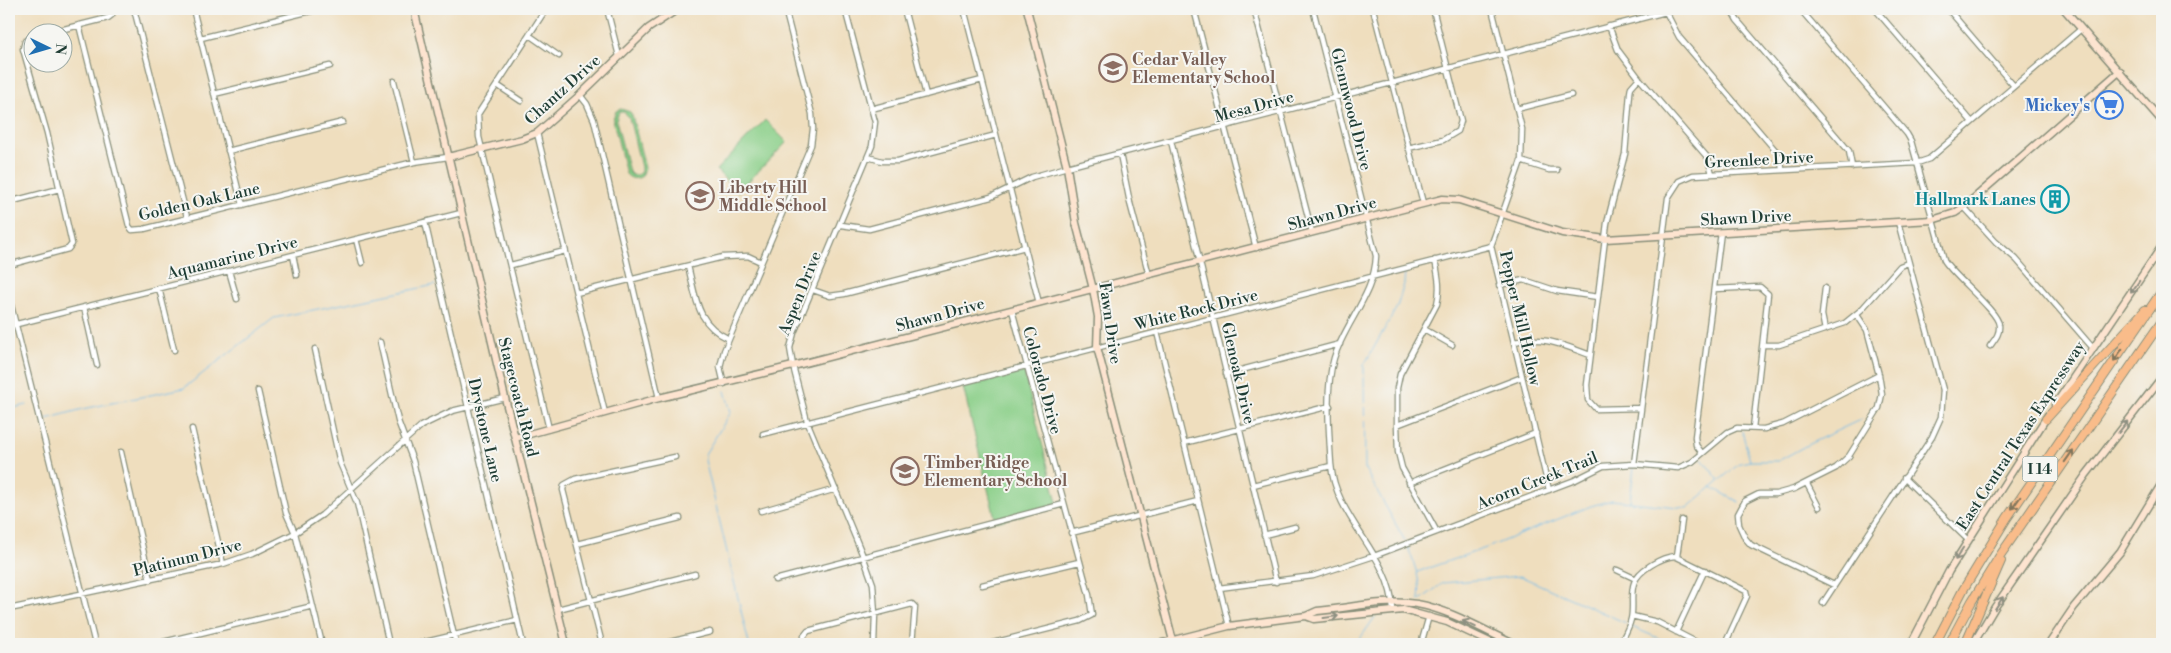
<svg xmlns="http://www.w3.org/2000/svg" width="2171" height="653" font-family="'Libre Bodoni',serif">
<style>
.green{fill:#8acf88;stroke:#54865e;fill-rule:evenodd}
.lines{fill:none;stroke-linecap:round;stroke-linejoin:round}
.stream{stroke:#6fbae8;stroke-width:1}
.street-casing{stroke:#878e79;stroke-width:7}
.secondary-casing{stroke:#878e79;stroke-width:9}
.highway-casing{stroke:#878e79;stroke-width:10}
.street{stroke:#fff;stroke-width:4.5}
.secondary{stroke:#fde4d0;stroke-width:6}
.highway{stroke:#f9bc8a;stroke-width:8}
.oneway{stroke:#8e9082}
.oneway2{stroke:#81765b}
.labels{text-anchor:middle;stroke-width:4;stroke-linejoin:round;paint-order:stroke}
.shield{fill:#f6f6f2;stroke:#60746d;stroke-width:1}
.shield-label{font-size:15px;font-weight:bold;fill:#1f3d34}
.education-label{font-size:16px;font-weight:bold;fill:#785e54;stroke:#f6f6f2;text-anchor:start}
.street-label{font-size:16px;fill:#1f3d34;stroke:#f6f6f2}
.shop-label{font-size:16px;font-weight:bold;fill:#366cbe;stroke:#f6f6f2;text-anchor:end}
.culture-label{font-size:16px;font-weight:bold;fill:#0d838f;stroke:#f6f6f2;text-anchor:end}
</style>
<rect width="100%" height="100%" fill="#f6f6f2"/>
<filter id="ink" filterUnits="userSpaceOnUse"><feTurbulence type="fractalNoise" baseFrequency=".02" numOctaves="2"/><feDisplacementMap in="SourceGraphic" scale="10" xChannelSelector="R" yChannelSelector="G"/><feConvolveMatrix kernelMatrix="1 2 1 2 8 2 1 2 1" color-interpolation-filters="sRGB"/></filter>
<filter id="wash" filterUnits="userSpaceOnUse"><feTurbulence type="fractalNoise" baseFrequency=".0096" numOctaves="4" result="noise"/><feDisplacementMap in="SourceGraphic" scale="20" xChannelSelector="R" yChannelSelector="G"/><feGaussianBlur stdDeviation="1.12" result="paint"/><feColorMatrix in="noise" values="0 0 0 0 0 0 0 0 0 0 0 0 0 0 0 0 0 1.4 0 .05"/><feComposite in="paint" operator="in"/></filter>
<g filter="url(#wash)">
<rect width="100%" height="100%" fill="#efdebe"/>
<path class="green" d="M621,109L630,112L632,115L645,168L642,176C636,180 630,179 626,174L613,120L616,111ZM619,112H624L629,117L641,167V172L637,175H632L629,172L616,120Z
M765,120L787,142L738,192L716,170Z
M1024,372L1058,506L996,522L963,387Z"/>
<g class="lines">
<path class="stream" d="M725,391L731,412L705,454V460L749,644
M9,409L27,405
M46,419L83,409L184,388L274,318L435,285
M1701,458L1719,480
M1750,461H1778L1809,444L1862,419
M1711,487L1739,502
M1630,501L1634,467
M1405,541L1365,469L1364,365L1397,307L1404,284L1405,271
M1408,547C1414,565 1422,581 1419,600
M1417,572L1486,548L1591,506L1612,500L1687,508L1740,463L1750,461L1742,431
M1419,601L1443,583L1520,576L1626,623
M1632,627L1672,644
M1322,644H1323
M1356,644L1375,617"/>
</g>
</g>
<g filter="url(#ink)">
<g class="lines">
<defs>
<path id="street" d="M134,9L187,217
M193,9L242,205
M546,9L478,114L479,137L549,429
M607,9L619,56
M845,9L875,122L872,146L794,333L790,348L793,366L807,421L863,556L873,584L875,614L874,644
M904,9L926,95
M964,9L1039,303
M1194,9L1256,248
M1254,9L1312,232
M1313,9L1376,256C1375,293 1345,323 1334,358C1325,388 1329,433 1331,464C1335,519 1391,555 1393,610
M1373,9L1423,203
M1492,9L1522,129L1521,161L1491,246L1549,490
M1731,9L1737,20L1849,151L1852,167
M1800,9L1907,134L1911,141L1944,260C1953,276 1998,311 1999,325C2000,334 1995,339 1990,346
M1875,9L1972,122
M1948,9L2014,86
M1666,12L1679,37L1776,151L1781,159L1782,170
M79,25L129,226L132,230L144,229L414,162L448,157
M1609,26L1618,50L1639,78L1708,158L1712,174
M52,32L108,18L112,15L113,9
M529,35L559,56
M201,38L315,10
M1639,78L1631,87L1630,93L1625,154L1607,223L1587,385L1588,400L1596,409L1641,408
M394,81L414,162
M497,85L521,101
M214,94L330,66
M580,95L587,104L594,120L659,398
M871,109L982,80
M1517,109L1571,95
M537,133L605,413
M1171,141L1276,582
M1408,148L1443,140L1458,131L1461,121L1433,9
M228,151L343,122
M1120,154L1130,203L1149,275
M868,157L882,161H898L996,135
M1521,161L1549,170H1557
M9,202L59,189
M1964,207L1996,242L2016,259L2092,347
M425,222L523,644
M841,225L869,229L991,197L1032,177L1067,167L1677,9
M356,239L362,263
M293,255L297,275
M1435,260C1438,275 1441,288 1437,304L1400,374L1397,388V425L1398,452L1402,468L1437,532
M9,265L68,249L72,244L47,133L23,49L25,41L32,38
M511,265L565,251
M688,266C696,297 696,324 729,339
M229,271L237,299
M1499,285L1524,280L1557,291L1598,297
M159,288L174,350
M1714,289L1760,287L1768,294L1753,428
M813,290L830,296L844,294L1025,247
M576,293L723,257L748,256L761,262
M9,297L95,644
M84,307L97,365
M9,326L461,213
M1424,329L1452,345
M1825,330L1822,315L1825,288
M1157,332L1229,626
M380,342L398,421L413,461L456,644
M1514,342C1543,335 1563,345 1590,355
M1763,345H1779L1845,323L1861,310L1900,266L1908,263
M315,349L340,463L357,503L389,644
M1226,374L1340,344
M724,384L720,367L724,351L811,145L813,129L812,114L785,9
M258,391L286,513L295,533L322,644
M1397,425L1522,377
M192,429L223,564
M763,434L1491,246
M1184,443L1330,406
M121,452L150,580
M1702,453L1696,445L1695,437L1721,232
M1634,464L1668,198L1679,181L1693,175L1917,163L1929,159L2081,29
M1904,478L1968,540
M1409,483L1536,433
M1807,484L1819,507
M1253,485L1331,466
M761,511L836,489
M1071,533L1198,501
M1264,535L1295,527
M577,544L680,518
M1677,556L1682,520
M1617,570L1636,579
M775,580L1064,504
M982,585L1079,562
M1834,585L1751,545L1745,538L1739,525L1738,514L1745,501L1759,494H1776L1794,489L1836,468L1849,456L1879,408L1882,394L1879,375L1867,330L1857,315
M1219,588L1313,576L1374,556L1437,532L1575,480L1603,466L1634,464L1678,468L1692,462L1728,432L1737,428L1764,429L1783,424L1879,375
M1823,603L1932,437L1941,417L1943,390L1898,222
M9,609L223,564L252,554L295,533L322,515L421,426L452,411L505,398
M558,609L695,574
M1632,616L1657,622L1700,644
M1676,632L1705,570
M9,638L10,644
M155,644L313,606
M417,644L517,620
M602,644L563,490L564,485L575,479L675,457
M662,644L710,632
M805,644L804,636L808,631L912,604L915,607L912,644
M989,644L1080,621L1092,615L1089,595L1012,310
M1421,644L1429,616
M1620,644C1624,636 1629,628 1631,619C1634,607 1630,594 1634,583C1638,570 1662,557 1675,556L1746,591L1747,596L1725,644"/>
<path id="secondary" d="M414,9L505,398L566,644
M1027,9L1067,167L1076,223L1093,289L1098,317L1097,347L1173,641
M2064,9L2162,121
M448,157L522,139L537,133L580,95L649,28L678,9
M2055,405L2162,246
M515,438L659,398L793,366L1442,199L1459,200L1562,233L1605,239L1932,220L1955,213L1964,207L2120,71
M1306,616L1314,619L1403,610L1447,622L1494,644
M1158,644L1229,626L1306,616L1317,611C1349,608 1386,599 1417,604C1451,610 1483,630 1514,644
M1911,644L1949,571L2048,415
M1973,644L1995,607L2086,475L2162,377
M2049,644L2074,607L2120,552L2162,483"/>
<path id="highway" d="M2046,419L2145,310
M1935,644L1963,590L2007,518L2162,291
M1949,644L1972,601L1999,557L2162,321
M1965,644L2001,561"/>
</defs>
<use href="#street" class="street-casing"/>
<use href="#secondary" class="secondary-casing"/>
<use href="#highway" class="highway-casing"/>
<use href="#street" class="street"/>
<use href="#secondary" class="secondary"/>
<use href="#highway" class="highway"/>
</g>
<defs><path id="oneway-shaft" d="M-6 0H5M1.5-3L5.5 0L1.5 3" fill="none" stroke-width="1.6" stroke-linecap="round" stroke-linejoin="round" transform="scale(1.25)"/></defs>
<g class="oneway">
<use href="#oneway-shaft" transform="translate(2135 287) rotate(125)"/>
<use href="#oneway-shaft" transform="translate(2123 427) rotate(-52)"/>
<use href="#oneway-shaft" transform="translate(1959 554) rotate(123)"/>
<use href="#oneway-shaft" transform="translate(1999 603) rotate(-56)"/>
<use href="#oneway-shaft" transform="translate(1331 617) rotate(-8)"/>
<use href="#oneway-shaft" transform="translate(1469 624) rotate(-155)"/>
</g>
<g class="oneway2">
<use href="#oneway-shaft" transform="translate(2118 355) rotate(125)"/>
<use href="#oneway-shaft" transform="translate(2069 456) rotate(-55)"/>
<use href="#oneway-shaft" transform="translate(2016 503) rotate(125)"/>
</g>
</g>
<defs>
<symbol id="school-ring" viewBox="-11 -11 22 22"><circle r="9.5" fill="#f6f6f2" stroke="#8d6e63" stroke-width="1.5"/><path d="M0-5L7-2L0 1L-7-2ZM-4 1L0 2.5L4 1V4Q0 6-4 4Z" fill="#8d6e63"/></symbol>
<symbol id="supermarket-ring" viewBox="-11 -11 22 22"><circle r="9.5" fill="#f6f6f2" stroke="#3f7fe0" stroke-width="1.5"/><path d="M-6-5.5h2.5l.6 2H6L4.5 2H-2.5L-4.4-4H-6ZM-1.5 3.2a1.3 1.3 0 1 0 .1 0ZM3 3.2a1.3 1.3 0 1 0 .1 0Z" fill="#3f7fe0"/></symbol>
<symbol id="building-ring" viewBox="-11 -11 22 22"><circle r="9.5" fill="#f6f6f2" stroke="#0f9aa8" stroke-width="1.5"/><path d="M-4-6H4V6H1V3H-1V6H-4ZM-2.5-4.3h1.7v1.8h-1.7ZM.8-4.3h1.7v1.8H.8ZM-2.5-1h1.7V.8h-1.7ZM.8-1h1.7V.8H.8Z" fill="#0f9aa8"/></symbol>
</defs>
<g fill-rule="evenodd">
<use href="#school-ring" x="1097" y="52" width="32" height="32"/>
<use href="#supermarket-ring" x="2093" y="89" width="32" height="32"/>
<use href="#school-ring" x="684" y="180" width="32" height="32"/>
<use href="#building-ring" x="2039" y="183" width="32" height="32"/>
<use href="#school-ring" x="889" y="455" width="32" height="32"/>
</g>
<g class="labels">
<rect class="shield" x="2022.5" y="456.5" width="35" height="25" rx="4"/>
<g class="shield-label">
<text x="2040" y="474">I 14</text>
</g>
<g class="education-label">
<text x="1132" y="65">Cedar Valley<tspan x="1132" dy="18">Elementary School</tspan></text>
<text x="719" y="193">Liberty Hill<tspan x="719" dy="18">Middle School</tspan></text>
<text x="924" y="468">Timber Ridge<tspan x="924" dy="18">Elementary School</tspan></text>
</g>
<g class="street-label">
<text transform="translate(562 89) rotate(-42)" y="6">Chantz Drive</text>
<text transform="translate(1254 106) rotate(-15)" y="6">Mesa Drive</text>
<text transform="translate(1352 109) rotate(76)" y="6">Glennwood Drive</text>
<text transform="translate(1759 159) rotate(-3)" y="6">Greenlee Drive</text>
<text transform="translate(199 201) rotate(-13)" y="6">Golden Oak Lane</text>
<text transform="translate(1332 213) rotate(-15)" y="6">Shawn Drive</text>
<text transform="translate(1746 217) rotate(-3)" y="6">Shawn Drive</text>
<text transform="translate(232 257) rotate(-14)" y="6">Aquamarine Drive</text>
<text transform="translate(799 293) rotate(-68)" y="6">Aspen Drive</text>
<text transform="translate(1196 309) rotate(-14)" y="6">White Rock Drive</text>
<text transform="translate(940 314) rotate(-15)" y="6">Shawn Drive</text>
<text transform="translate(1521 318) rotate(77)" y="6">Pepper Mill Hollow</text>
<text transform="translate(1111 323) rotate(82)" y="6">Fawn Drive</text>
<text transform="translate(1239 373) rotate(77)" y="6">Glenoak Drive</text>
<text transform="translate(1043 380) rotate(75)" y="6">Colorado Drive</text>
<text transform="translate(519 397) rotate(76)" y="6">Stagecoach Road</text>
<text transform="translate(486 430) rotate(77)" y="6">Drystone Lane</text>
<text transform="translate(2020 435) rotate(-57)" y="6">East Central Texas Expressway</text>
<text transform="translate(1537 480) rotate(-22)" y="6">Acorn Creek Trail</text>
<text transform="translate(187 557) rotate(-14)" y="6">Platinum Drive</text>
</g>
<g class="shop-label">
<text x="2090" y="111">Mickey's</text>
</g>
<g class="culture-label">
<text x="2036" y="205">Hallmark Lanes</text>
</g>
</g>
<rect width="2171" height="653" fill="none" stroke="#f6f6f2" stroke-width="30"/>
<g transform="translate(48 48) rotate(95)"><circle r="24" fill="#f6f6f2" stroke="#a0aca6"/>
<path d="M0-4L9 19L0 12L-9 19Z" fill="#1f6fb2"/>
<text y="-8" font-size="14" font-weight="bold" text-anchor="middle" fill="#1f3d34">N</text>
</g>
</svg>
